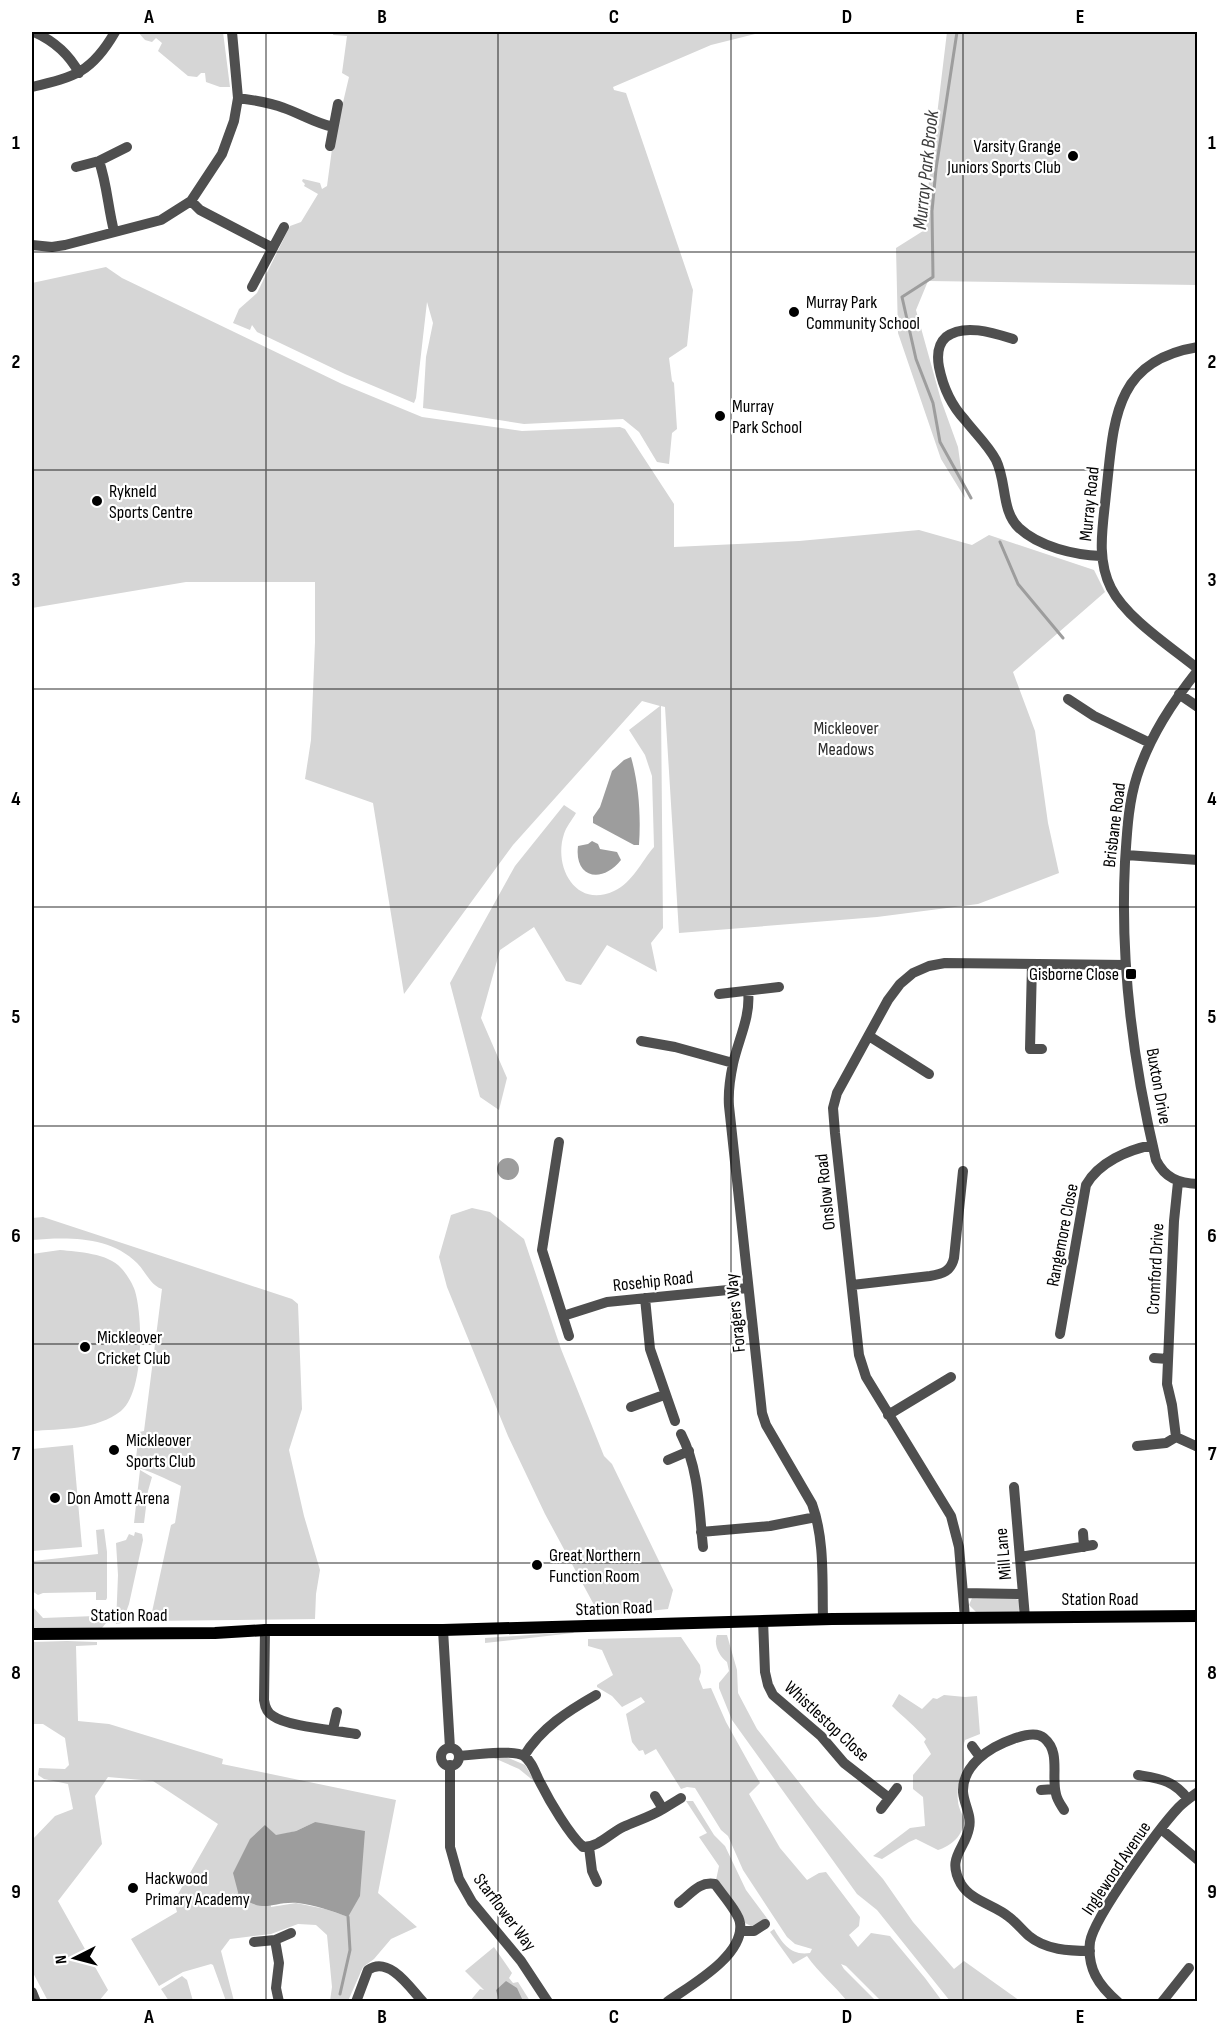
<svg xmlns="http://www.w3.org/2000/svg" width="1229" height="2033" font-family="'Sofia Sans Condensed',sans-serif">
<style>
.green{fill:#d6d6d6;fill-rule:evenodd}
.water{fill:#9d9d9d}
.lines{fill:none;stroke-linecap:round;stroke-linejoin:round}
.stream{stroke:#9d9d9d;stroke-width:3}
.minor{stroke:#4f4f4f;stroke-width:10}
.major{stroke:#000;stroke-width:12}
.grid{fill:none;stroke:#000;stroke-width:1.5;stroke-opacity:0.55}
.poi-dot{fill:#000;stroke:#fff;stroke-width:2}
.labels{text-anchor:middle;stroke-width:4.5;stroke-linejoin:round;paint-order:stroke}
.poi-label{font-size:18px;fill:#000;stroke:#fff;text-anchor:start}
.street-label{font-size:18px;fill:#000;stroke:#fff}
.park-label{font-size:18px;fill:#2d2d2d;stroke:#fff}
.water-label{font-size:20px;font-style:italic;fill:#3e3e3e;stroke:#fff}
.neatline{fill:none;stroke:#000;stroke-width:2}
.grid-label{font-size:20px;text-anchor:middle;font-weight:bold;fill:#000}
</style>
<rect width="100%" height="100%" fill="#fff"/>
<path class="green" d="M138,32H223L230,87H220L206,82L205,73H201L197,77L188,76L158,51L162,43L156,38L152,42L145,40Z
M334,32H763L711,45L613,87L614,90L626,93L693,290L687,346L669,358L672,381L674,383L677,429L672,433L669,464L657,462L639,432L623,419L524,424L423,408L426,357L433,323L427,302L416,398L414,403L345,374L257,332L252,325L250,330L233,323L239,309L257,293L290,226L301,222L318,194L304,186L305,184L302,181L303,179L320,183L322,189L327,186L332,149L349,77L342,73L347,36L333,35Z
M947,32H1198L1197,285L928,281L916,310L941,400L958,447L965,498L941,459L898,333L896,248L923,231Z
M106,267L122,278L342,384L422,417L522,431L620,427L625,429L674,504V547L799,541L919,530L972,545L989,535L1094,570L1105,592L1013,672L1035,731L1048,823L1059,873L978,904L877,917L679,933L665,707L661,706L663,928L651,943L657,972L607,945L581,985L566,981L534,927L500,950L481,1018L507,1078L499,1110L480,1097L450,983L515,866L564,805L576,813C572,820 566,827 564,834C553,867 576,909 614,891C633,882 641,862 654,847L652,776L645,755L629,730L660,706L642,701L513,845L404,994L373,803L305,779L311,740L315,642V582H186L32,608V283Z
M472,1208L490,1212L524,1239L561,1349L604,1456L612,1464L673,1590L668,1609L600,1616L545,1514L508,1436L447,1287L439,1257L451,1215Z
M43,1217L292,1299L298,1304L302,1409L289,1450L304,1516L320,1570L316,1594L315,1619L150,1621L171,1525L175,1523L181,1486C166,1479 151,1471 135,1467L139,1432L144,1431L162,1289C150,1285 146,1272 137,1263C110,1236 67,1237 32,1240V1218Z
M60,1250C78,1252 108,1253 121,1268C126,1273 133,1284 135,1291C143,1318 144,1392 121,1411C97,1430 60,1429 32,1431V1254Z
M73,1445L82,1547L32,1551V1449Z
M140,1470L152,1477L148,1491L144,1523H134Z
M104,1529L107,1552V1598L106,1600H96V1592L43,1593L38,1595L32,1591L33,1561L98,1554L96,1530Z
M135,1532L142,1534L143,1540L129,1604L122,1623L116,1624L118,1575L116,1543L126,1540L129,1534L134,1536Z
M972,1598H1013L1019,1600L1020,1609L1018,1612L978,1614L969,1605Z
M32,1606L43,1618L95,1616L96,1607L107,1614L106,1623L102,1628L32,1630Z
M574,1632L573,1633L485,1643V1638Z
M717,1635H727L737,1670L738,1693L757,1729L817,1805L883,1879L913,1922L954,1969L964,1961L1020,2001H950L877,1910L857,1894L732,1720L719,1688V1683L729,1671L727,1662C720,1657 713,1645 717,1635Z
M681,1637L700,1665L701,1672L699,1679L703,1689L711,1688L726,1722L760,1783L749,1794L780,1848L807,1880L819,1873L826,1872L860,1917L859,1926L849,1935L858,1947L871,1933L890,1936L925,1978L942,2001H881L846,1966L841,1964L844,1969L876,2001H847C834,1985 819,1973 807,1956L793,1964L770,1932L774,1929C783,1944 791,1956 810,1953L812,1949L795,1944L787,1937L743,1870L728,1836L721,1830L695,1788L687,1787L681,1789L656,1749L645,1755L643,1750L639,1751L632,1742L626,1714L645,1702L641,1697L622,1707L612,1696L597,1687V1685L613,1675L602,1650L588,1646V1639Z
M67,1641L97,1642V1645L76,1646L78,1721L109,1724L223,1759L222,1764L396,1800L378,1893L417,1927L391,1939L374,1959L363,1967L348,2001H330L332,1987L327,1935L316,1925L298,1924L271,1934L230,1939L221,1951L234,2001H226L213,1965L211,1964L183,1972L159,1986L131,1939L177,1912L174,1901L218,1824L153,1781L108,1777L95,1796L102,1844L58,1901L108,1990L99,2001H48L32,1971V1840L55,1816L73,1809L68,1784L44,1779L38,1775L39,1768L65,1769L69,1765L65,1738L43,1724H32V1642ZM315,1822L349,1917L325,1909L296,1903L271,1907L265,1825L276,1836L296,1831Z
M899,1694L922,1709L933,1698L937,1699L944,1695L965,1697L977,1696L980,1734L965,1740C962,1749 965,1756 964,1764C961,1777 956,1788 958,1801C958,1808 963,1814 964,1820C964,1835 951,1846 938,1850L916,1839L909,1842L882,1859L873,1856L910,1828L925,1826L923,1797L913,1789V1775L931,1754L924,1742L926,1739C915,1726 903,1717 892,1706Z
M506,1757L525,1765L535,1782L519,1769L494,1758Z
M686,1801H693L714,1835L725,1846L746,1890L769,1921L767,1922L765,1919L753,1927L745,1923L716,1880L719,1866L699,1837L707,1833Z
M494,1947L512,1973L509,1978L513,1983L518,1982L530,2001H470L480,1989L484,1990L465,1971Z
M182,1976L187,1980L193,2001H169L161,1989Z"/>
<path class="water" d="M631,757C639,785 641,816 639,845H634L593,823V817L600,807L612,771L624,760Z
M592,841L598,844L600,849L617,852L621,860C602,884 574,878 578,846L588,844Z
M497 1169a11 11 0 1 1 22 0a11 11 0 1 1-22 0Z
M315,1822L365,1831L360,1896L348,1917C332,1911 315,1905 298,1903C270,1901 267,1915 239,1896L233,1873L250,1839L265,1825L276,1835L296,1831Z
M506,1981L517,1988L523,2001H499L496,1990Z"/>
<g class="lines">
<path class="stream" d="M957,32L936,169L932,211L933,277L902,297L916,359L933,403L940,442L971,498
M1000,542L1018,584L1063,638
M340,1994L350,1950L348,1917"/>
<path class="minor" d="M34,32C54,41 69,54 79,73
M32,87C75,77 92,72 115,32
M238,98C253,100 269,102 284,108C301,114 315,123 333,127
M330,146L338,104
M99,161C107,184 108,208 114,231
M76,167L99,161L127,147
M191,201L200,210L273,248
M32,245L52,247L65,245L161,220L191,201L222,154L234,121L238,98L232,32
M252,287L284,227
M1013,339C994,333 964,323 946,337C937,345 937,356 939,367C943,387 951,405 965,420C975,433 988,445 996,460C1007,482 1001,511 1019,528C1039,547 1075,555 1101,556
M1198,347C1112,361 1114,423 1106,494C1103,526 1096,558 1111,588C1126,618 1171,647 1198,669
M1198,670C1172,703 1150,736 1137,776C1128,804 1127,833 1125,862C1120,962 1133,1063 1156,1160C1165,1178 1178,1183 1198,1184
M1179,694L1198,707
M1068,699L1094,716L1150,743
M1126,855L1198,860
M1032,964L1030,1049H1042
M748,991C751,1017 738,1040 733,1064C730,1078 728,1092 729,1106L762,1413L766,1425L812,1504C825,1540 822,1581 823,1619
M719,994L779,987
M869,1036L929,1074
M641,1041L675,1047L733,1063
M559,1142L542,1250L569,1336
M852,1285L930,1276C943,1274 951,1271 954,1258L963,1171
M645,1298L650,1349L675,1421
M563,1316L607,1302L748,1288
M1060,1334L1086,1185C1099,1162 1128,1150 1152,1145
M1154,1358L1168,1359
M631,1407L664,1395
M888,1415L951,1377
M681,1434C699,1469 699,1509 703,1547
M1176,1437L1172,1405L1167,1384L1174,1221L1178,1182
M1137,1446L1166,1443L1176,1437L1198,1447
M668,1460L689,1451
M1014,1487L1025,1618
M701,1532L770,1526L816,1517
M1083,1533L1084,1547
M1020,1557L1093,1545
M963,1593L1023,1594
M965,1618L959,1547L951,1516L866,1377L859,1355L835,1133L833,1108L837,1093L888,1000L900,984L913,973L929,966L945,963L1126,965
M763,1620L765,1672L768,1685L773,1695L821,1736L844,1763L889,1798
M265,1630L264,1700C265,1707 267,1713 273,1716C288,1727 336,1730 356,1734
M443,1630L450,1748
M333,1729L337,1712
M972,1746L980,1757
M441 1757a9 9 0 1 1 18 0a9 9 0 1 1-18 0Z
M459,1756C472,1755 514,1749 524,1756C533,1762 536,1776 541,1784C550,1802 569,1834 583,1847C599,1847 609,1834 623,1827C636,1821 650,1817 663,1809L655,1796
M524,1756C541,1728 568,1711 596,1695
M450,1765V1847L459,1879L472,1902L521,1961L548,2002
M1138,1775C1161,1779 1173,1780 1188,1799
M1041,1790L1055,1789
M663,1809L681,1798
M881,1809L897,1788
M1064,1810C1061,1805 1057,1800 1056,1794C1051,1776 1061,1752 1044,1738C1036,1731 1021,1736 1013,1739C990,1747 962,1765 963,1792C964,1805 972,1815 969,1828C965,1850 946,1857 961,1884C971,1901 995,1905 1009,1917C1017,1923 1022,1930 1029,1936C1046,1950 1069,1951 1090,1951
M1161,1829L1198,1860
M589,1847L592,1871L597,1882
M740,1931H754L765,1924
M275,1940L279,1963L276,1988L279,2002
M254,1942L275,1940L291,1933
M32,1992L36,2002
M356,2002L368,1970C389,1955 411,1989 423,2002
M667,2002C689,1986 745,1956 740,1923C739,1913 721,1893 715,1884C699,1881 691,1894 679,1903
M1118,2002C1098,1985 1087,1968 1090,1942C1094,1917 1160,1827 1179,1807C1185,1801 1191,1797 1198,1792
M1162,2002L1189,1968"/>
<path class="major" d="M32,1634L215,1633L265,1630H443L832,1619L1198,1616"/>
</g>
<path class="grid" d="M266,32V2002M498,32V2002M731,32V2002M963,32V2002M32,252H1198M32,470H1198M32,689H1198M32,907H1198M32,1126H1198M32,1344H1198M32,1563H1198M32,1781H1198"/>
<g class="poi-dot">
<circle cx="1073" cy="156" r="6"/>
<circle cx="794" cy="312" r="6"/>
<circle cx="720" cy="416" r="6"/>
<circle cx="97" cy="501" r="6"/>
<rect x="1125" y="968" width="12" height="12" rx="3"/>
<circle cx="85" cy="1347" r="6"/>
<circle cx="114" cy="1450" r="6"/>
<circle cx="55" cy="1498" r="6"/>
<circle cx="537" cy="1565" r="6"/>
<circle cx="133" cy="1888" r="6"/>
</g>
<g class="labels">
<g class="poi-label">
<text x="1061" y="152" text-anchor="end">Varsity Grange<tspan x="1061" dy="21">Juniors Sports Club</tspan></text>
<text x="806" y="308">Murray Park<tspan x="806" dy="21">Community School</tspan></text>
<text x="732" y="412">Murray<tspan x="732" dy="21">Park School</tspan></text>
<text x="109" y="497">Rykneld<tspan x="109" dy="21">Sports Centre</tspan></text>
<text x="1119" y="980" text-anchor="end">Gisborne Close</text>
<text x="97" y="1343">Mickleover<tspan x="97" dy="21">Cricket Club</tspan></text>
<text x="126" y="1446">Mickleover<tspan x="126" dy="21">Sports Club</tspan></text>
<text x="67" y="1504">Don Amott Arena</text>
<text x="549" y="1561">Great Northern<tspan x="549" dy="21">Function Room</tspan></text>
<text x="145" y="1884">Hackwood<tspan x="145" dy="21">Primary Academy</tspan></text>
</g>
<g class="street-label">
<text transform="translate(1089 504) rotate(-84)" y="6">Murray Road</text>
<text transform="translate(1114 825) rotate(-83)" y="6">Brisbane Road</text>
<text transform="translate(1159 1086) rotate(80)" y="6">Buxton Drive</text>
<text transform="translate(825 1192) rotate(-96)" y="6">Onslow Road</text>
<text transform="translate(1062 1235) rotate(-79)" y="6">Rangemore Close</text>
<text transform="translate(1155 1269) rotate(-87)" y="6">Cromford Drive</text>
<text transform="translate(653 1281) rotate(-6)" y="6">Rosehip Road</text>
<text transform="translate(735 1313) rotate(-96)" y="6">Foragers Way</text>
<text transform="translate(1003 1554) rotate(-95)" y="6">Mill Lane</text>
<text x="1100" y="1605">Station Road</text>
<text transform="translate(614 1608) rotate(-2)" y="6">Station Road</text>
<text x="129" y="1621">Station Road</text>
<text transform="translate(827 1721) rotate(43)" y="6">Whistlestop Close</text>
<text transform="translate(1116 1868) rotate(-56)" y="6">Inglewood Avenue</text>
<text transform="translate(505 1912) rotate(53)" y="6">Starflower Way</text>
</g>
<g class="park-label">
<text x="846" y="734">Mickleover<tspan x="846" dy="21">Meadows</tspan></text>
</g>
<g class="water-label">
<text transform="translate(925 170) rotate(-84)" y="7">Murray Park Brook</text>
</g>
</g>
<rect width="1229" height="2033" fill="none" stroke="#ffffff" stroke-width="66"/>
<g transform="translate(75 1958) rotate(264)" stroke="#ffffff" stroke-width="4.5" paint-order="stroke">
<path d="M0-4.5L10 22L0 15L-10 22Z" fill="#000000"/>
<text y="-9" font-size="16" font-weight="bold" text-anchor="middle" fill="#000000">N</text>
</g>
<rect x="33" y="33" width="1163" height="1967" class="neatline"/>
<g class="grid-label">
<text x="149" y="23">A</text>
<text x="382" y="23">B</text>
<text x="614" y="23">C</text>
<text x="847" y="23">D</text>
<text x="1080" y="23">E</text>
<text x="16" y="149">1</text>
<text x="1212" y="149">1</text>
<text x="16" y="368">2</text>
<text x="1212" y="368">2</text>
<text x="16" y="586">3</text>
<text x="1212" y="586">3</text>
<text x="16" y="805">4</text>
<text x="1212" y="805">4</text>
<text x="16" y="1023">5</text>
<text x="1212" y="1023">5</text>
<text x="16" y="1242">6</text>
<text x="1212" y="1242">6</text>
<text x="16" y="1460">7</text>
<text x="1212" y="1460">7</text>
<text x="16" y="1679">8</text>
<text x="1212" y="1679">8</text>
<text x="16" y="1898">9</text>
<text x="1212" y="1898">9</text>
<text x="149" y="2023">A</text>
<text x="382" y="2023">B</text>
<text x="614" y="2023">C</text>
<text x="847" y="2023">D</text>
<text x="1080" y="2023">E</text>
</g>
</svg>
